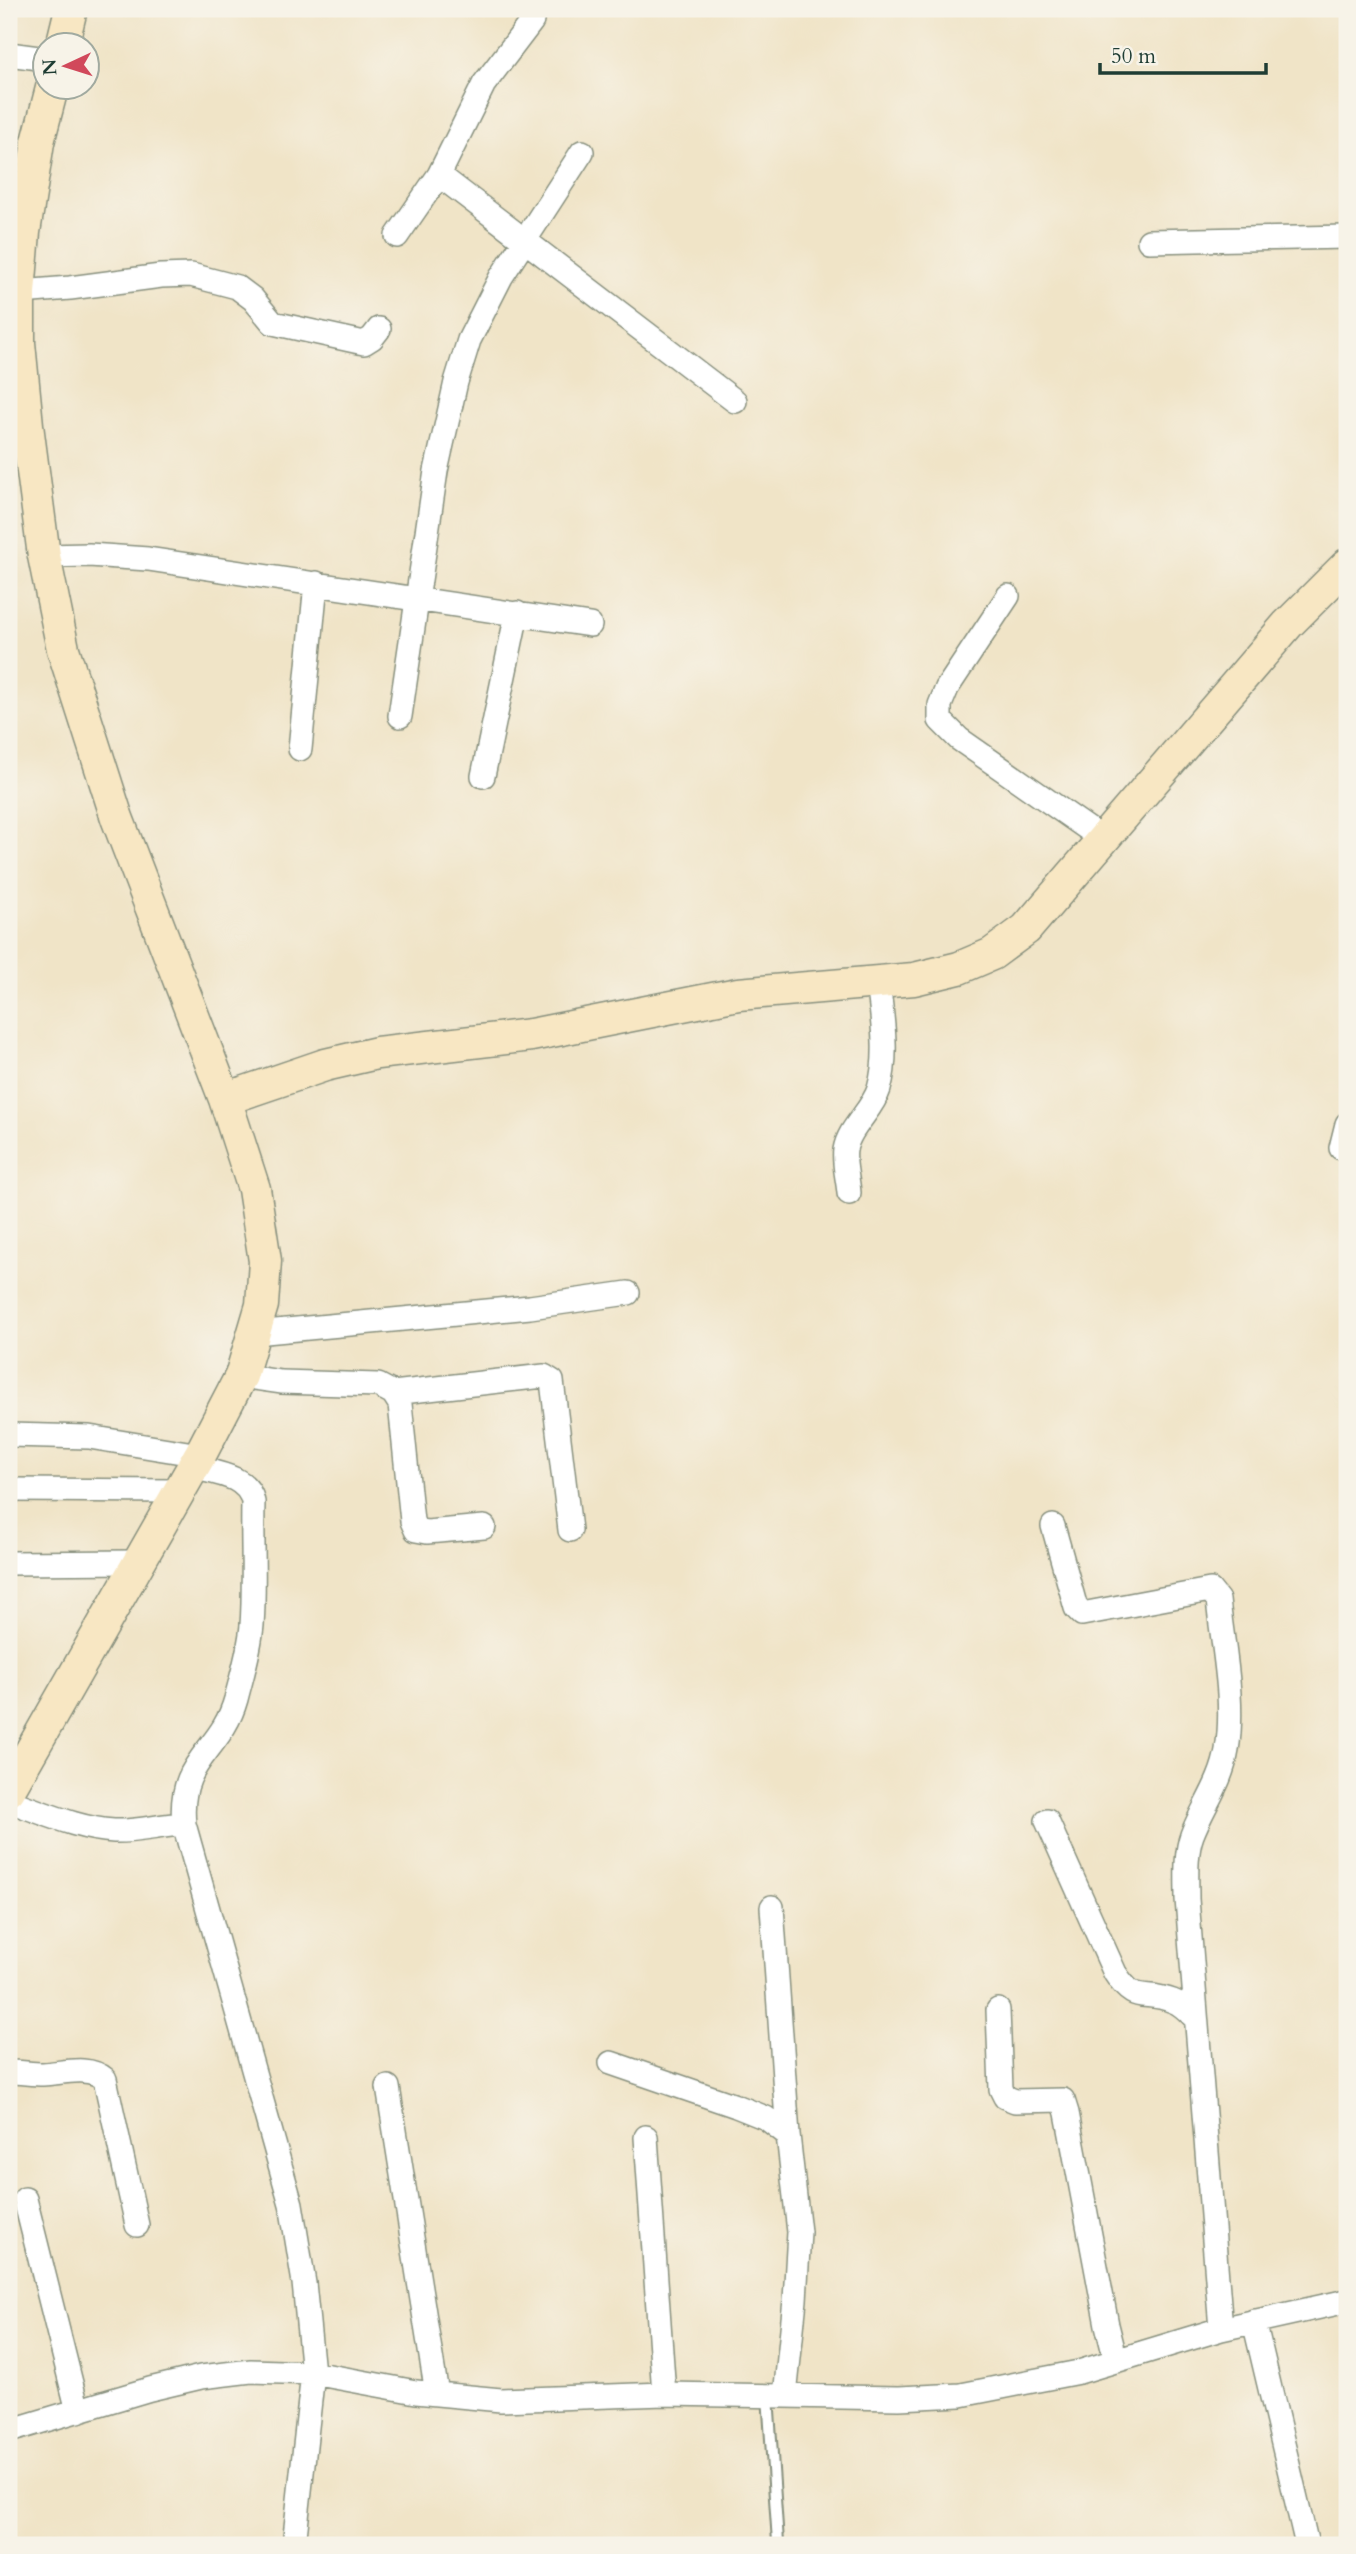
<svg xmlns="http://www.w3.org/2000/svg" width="1356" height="2554" font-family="Cardo,serif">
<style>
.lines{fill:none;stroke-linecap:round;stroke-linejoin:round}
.lane-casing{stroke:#88907e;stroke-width:14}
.street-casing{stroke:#88907e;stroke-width:26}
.secondary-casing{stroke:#88907e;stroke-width:35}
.lane{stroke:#fff;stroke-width:10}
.street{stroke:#fff;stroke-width:23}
.secondary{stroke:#f8e7c3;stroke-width:32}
</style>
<rect width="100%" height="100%" fill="#f7f3e8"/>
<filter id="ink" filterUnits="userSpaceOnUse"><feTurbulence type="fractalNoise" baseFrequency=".0143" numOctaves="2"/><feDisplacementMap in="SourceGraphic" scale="14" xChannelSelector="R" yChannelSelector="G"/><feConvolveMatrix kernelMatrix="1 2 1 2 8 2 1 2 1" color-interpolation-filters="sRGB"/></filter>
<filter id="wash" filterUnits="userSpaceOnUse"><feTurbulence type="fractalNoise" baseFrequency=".00686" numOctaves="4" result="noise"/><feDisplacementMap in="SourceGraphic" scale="28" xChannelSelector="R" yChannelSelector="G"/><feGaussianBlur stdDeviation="1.57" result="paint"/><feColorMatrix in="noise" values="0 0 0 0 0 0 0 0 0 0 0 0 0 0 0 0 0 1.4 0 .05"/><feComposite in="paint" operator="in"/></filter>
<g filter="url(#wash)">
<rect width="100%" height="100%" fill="#f0e4c7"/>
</g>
<g filter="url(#ink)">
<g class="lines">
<defs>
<path id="lane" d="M768,2396L778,2542"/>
<path id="street" d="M9,54L46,59
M439,175L735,401
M397,236L439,175L484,84L532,21
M1149,241L1347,237
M9,293L70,288L161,276L191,275L237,287L253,299L273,323L364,343L372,338L379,329
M44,556L89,555L148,559L590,625
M1008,596L947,688L940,705V720L959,739L1104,840
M400,716L436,471L456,382L469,340L501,277L582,152
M300,749L316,583
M483,776L517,613
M1341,1148L1347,1124
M849,1193C848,1179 843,1163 845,1150C849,1127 872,1111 879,1089C889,1054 882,1017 878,982
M255,1333L530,1307L628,1293
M241,1376L281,1382L378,1385L393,1393L400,1404L412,1521L416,1530L427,1532L484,1527
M393,1393L544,1376L552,1381L570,1530
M9,1435L89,1437L200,1455
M192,1467C214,1473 248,1475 253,1502C252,1542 255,1585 252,1625C250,1650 242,1675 236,1699C221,1753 177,1759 184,1824L291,2204L304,2283L313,2373L294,2545
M9,1490L178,1491
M1053,1526L1076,1608L1082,1614L1210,1590L1218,1600C1223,1648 1235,1701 1227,1750C1222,1782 1203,1806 1192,1835C1185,1854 1187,1879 1187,1899L1221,2329
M9,1563L137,1562
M9,1801C42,1812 78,1829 114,1831C138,1832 160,1825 184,1824
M1047,1821L1115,1973C1136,2006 1143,1989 1173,2001C1182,2004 1188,2011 1195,2018
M772,1907L788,2135
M998,2010L1001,2089L1005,2097L1015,2101L1063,2100L1067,2113L1107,2325L1116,2361
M611,2063L736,2106L766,2118L788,2135L799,2232L795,2300L785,2396
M9,2072C20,2072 32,2074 43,2074C63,2073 89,2065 105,2079L137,2225
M388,2087L437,2394
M646,2137L664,2394
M25,2199L78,2411
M1254,2321L1307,2545
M9,2431L150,2389L201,2377L251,2371L313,2373L416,2392L501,2400L664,2394L899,2398L961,2395L1079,2372L1221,2329L1347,2301"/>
<path id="secondary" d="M62,46L71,9
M225,1099L325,1065L377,1053L531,1035L738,994L914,979L959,968L992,954L1026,929L1288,624L1347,565
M9,1790L200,1455L241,1376L262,1305L265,1261L254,1189L225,1099L117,818L63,649L44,556L27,425L19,343V293L24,232L38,142L52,88"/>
</defs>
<use href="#lane" class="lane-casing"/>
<use href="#street" class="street-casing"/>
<use href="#secondary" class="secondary-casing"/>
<use href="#lane" class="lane"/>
<use href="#street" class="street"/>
<use href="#secondary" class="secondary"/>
</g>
</g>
<rect width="1356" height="2554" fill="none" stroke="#f7f3e8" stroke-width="35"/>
<g transform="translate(66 66) rotate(266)"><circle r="33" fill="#f7f3e8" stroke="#a1aaa0" stroke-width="2"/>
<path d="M0-5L12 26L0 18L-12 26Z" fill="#d1495b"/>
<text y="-10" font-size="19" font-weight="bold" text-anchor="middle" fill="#1f3d34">N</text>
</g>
<path d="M1100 63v10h166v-10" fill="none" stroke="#1f3d34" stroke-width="3.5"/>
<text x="1111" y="63" font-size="21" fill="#1f3d34" stroke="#f7f3e8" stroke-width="5" paint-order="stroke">50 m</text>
</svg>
